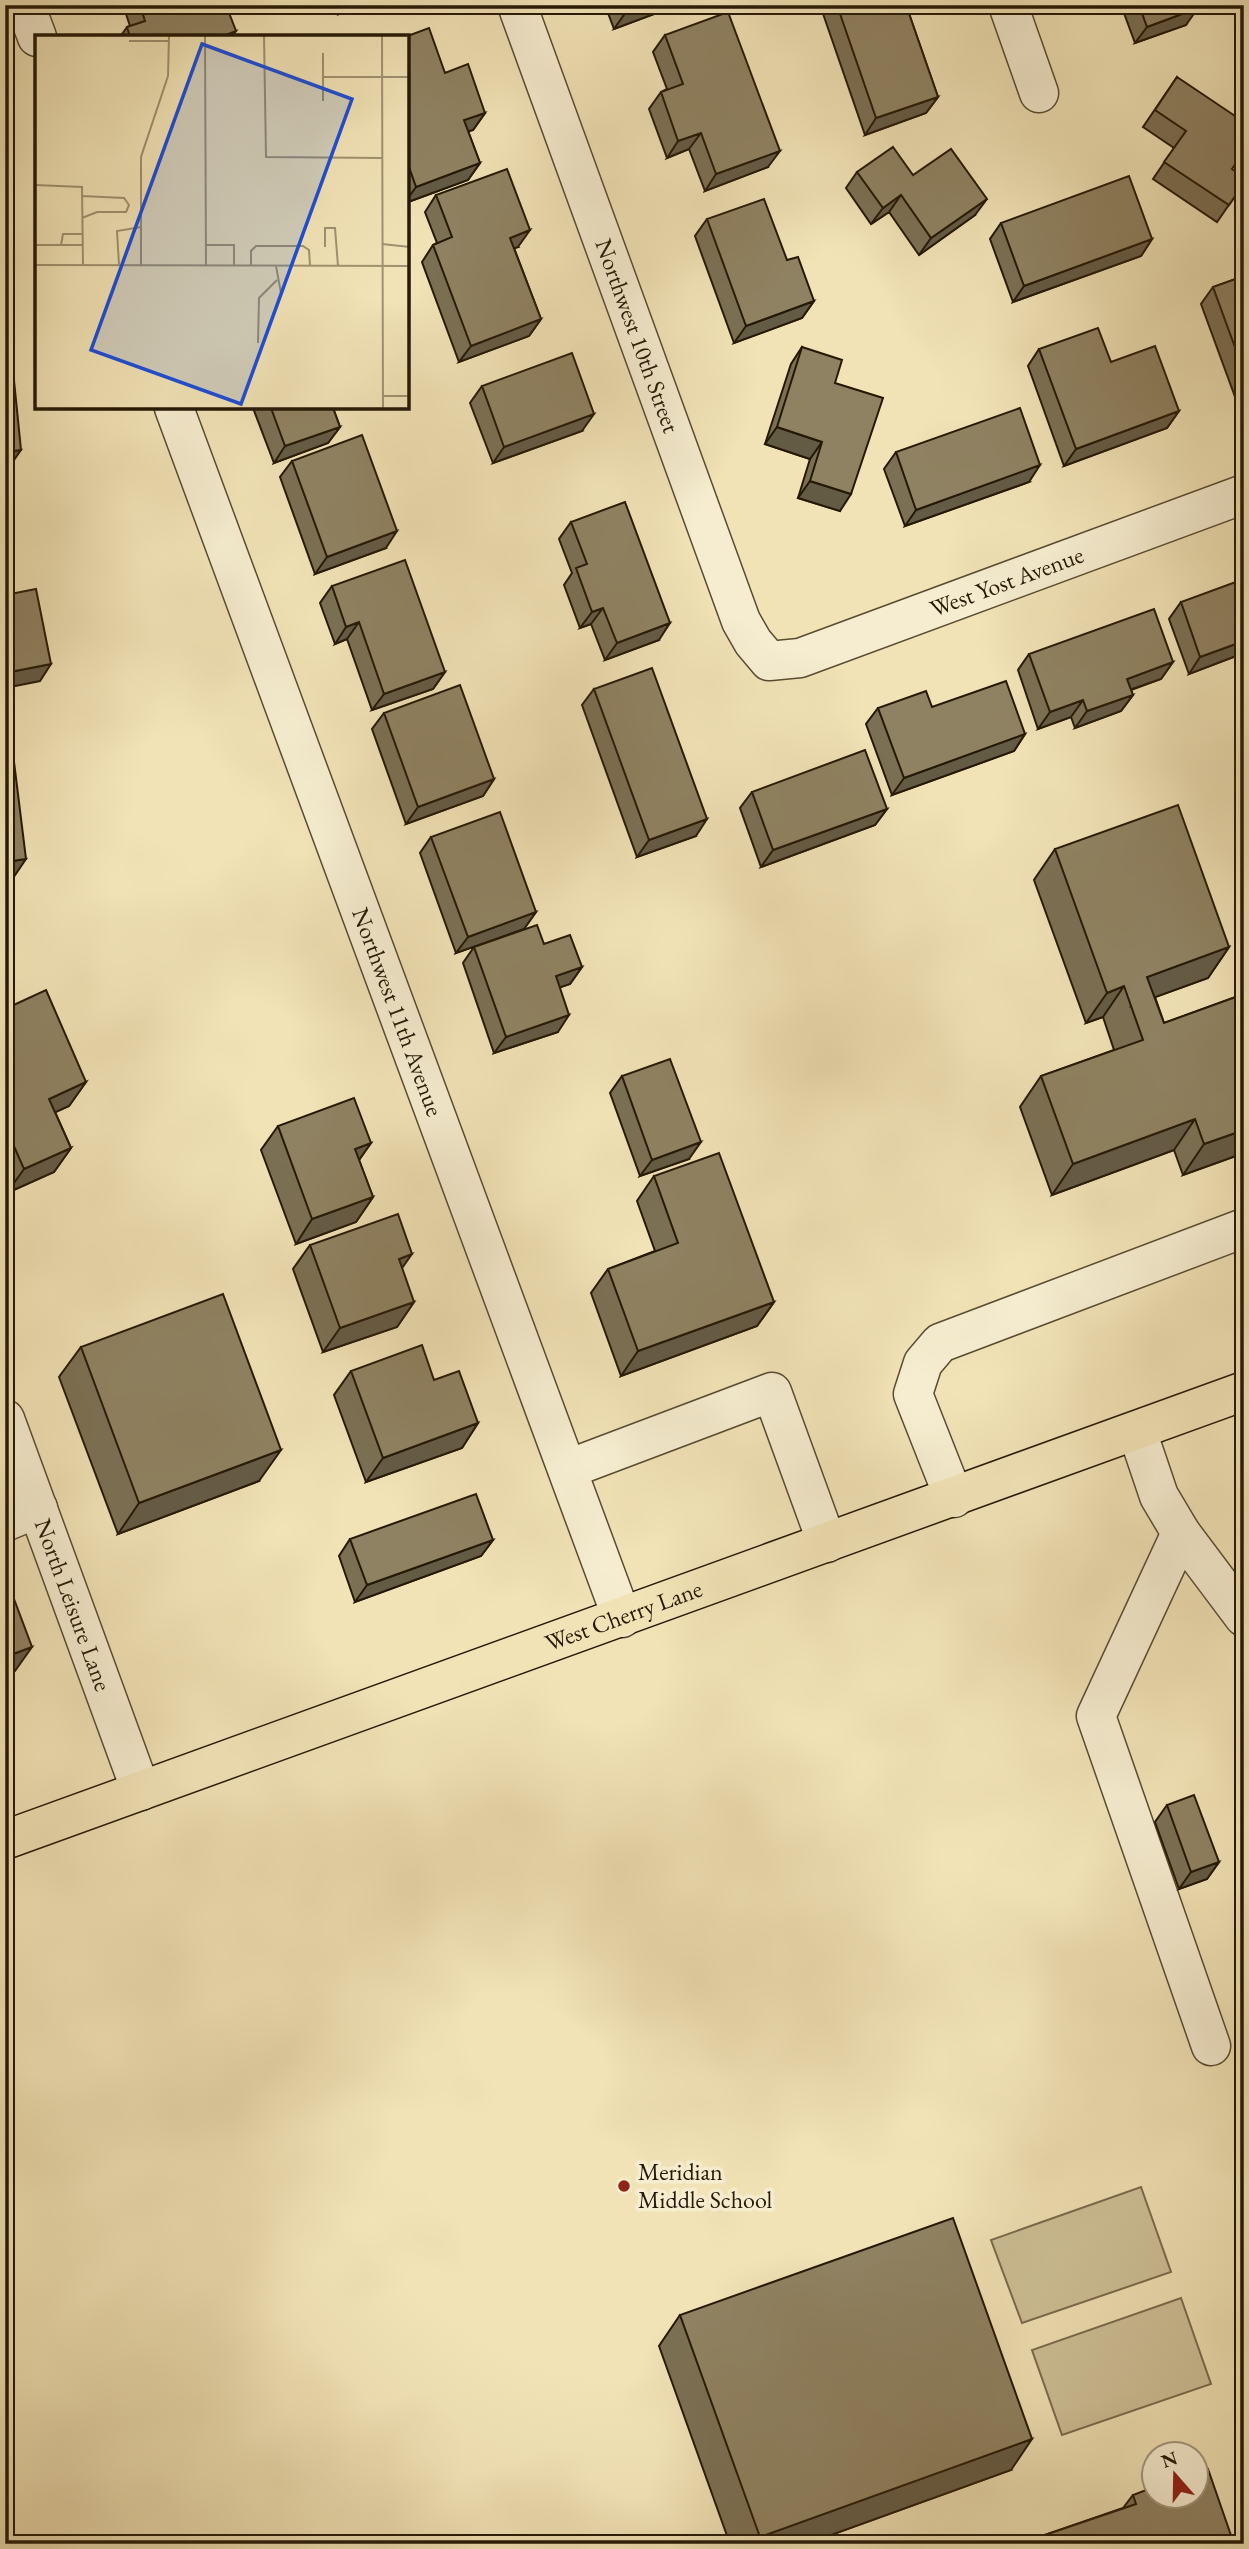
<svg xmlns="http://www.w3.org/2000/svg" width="1249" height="2549" font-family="'EB Garamond',serif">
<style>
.green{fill:#cec198;stroke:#7a6d4f;stroke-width:2}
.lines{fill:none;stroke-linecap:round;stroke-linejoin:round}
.minor-casing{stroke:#584c32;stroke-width:41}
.major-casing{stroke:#251906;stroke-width:41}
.minor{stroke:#f6edd0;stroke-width:38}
.major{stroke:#f1e3b6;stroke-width:38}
.wall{fill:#7b7054;stroke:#251906;stroke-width:2}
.shaded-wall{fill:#645b45;stroke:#251906;stroke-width:2}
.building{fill:#8f8262;stroke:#251906;stroke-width:2}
.poi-dot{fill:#8f2418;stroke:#f6edd0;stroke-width:2.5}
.labels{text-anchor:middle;stroke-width:7;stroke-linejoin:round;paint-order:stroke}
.street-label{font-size:24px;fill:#251906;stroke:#f6edd0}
.poi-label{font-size:24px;fill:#251906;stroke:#f6edd0;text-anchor:start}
.inset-road{fill:none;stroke:#9f9270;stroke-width:2}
.view{fill:#1d4ed8;fill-opacity:0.15;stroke:#1d4ed8;stroke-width:3.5}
.inset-edge{fill:none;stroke:#251906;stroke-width:3.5}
</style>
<rect width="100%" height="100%" fill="#f1e3b6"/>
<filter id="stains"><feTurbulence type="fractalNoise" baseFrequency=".00286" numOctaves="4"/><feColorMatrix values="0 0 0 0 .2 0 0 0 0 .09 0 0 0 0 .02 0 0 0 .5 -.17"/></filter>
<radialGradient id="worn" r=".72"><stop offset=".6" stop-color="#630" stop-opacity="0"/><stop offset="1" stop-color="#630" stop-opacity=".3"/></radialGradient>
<path class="green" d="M1141,2187L1171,2272L1022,2323L991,2240Z
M1181,2298L1211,2384L1062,2435L1032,2350Z"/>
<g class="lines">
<defs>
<g id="minor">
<path d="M25,5L37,37"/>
<path id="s1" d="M517,5L741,621L753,642L769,661L800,658L1244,494"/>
<path d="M1008,5L1039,93"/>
<path id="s2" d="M174,408L622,1618"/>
<path id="s3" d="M5,1419L141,1791"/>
<path d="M1137,1431L1159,1496L1181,1533L1244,1617"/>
<path d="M568,1469L772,1392L827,1543"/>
<path d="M954,1498L913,1394L923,1363L940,1343L1244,1228"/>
<path d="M5,1522L38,1508"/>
<path d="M1181,1533L1096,1716L1211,2046"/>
</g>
<g id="major">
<path id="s4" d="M5,1840L1244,1391"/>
</g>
</defs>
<use href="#minor" class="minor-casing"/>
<use href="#major" class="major-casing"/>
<use href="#minor" class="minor"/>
<use href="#major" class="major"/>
</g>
<path class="wall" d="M123,5H226L232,37H120L127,27L130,26Z
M336,5H365L339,14Z
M605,5H678L614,29Z
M820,5H906L938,97L926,113L865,135Z
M1121,5H1197L1186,25L1135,43Z
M665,35L768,167L705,191L689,149L667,158L649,109L661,92L667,89L653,52Z
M408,37L485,113L473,130L468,131L480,163L468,180L408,202Z
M1177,77L1232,169L1244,183L1217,222L1153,179L1174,148L1143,127Z
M857,172L913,175L975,215L919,255L889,212L871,224L846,188Z
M436,195L518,247L514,248L541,319L529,336L459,362L422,262L433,245L437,243L425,212Z
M707,219L787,260L814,301L802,318L734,343L695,236Z
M1001,223L1152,239L1141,256L1013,302L990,239Z
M1244,276V403L1238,405L1201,304L1213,287Z
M802,347L835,383L840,511L798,498L810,459L765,444L791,364Z
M1039,349L1179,411L1167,428L1064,466L1028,366Z
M482,386L582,431L493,463L470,403Z
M253,408H333L340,427L328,443L274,463Z
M896,452L1029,482L905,526L884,469Z
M292,461L386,548L315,574L280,477Z
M571,522L659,640L605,660L591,624L580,628L564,585L572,573L559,539Z
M332,586L445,672L433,689L372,710L347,639L335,644L320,603Z
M1181,602L1244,653L1189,674L1169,619Z
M1029,654L1173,662L1161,679L1131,690L1133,695L1121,711L1075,728L1071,717L1038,729L1018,670Z
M594,689L696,836L637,857L582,705Z
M932,707L1025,734L1014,751L892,795L866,724L878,708Z
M384,713L494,779L483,796L406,824L372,729Z
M752,792L887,809L875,825L761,867L740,808Z
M431,837L536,912L524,929L456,953L420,853Z
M1055,849L1229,947L1208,978L1155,997L1164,1023L1244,994V1153L1183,1175L1174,1150L1052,1195L1020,1107L1041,1076L1114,1050L1103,1017L1086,1023L1034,880Z
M544,944L582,967L570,984L560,987L558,1032L494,1053L463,963L474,947Z
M5,1009L86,1082L69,1106L55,1112L71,1148L54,1172L7,1193L5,1188Z
M622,1076L689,1159L640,1176L610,1093Z
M278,1126L371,1143L359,1160L373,1197L356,1222L296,1244L261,1150Z
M654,1176L774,1302L757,1326L621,1376L591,1293L608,1269L655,1251L637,1201Z
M310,1245L414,1302L397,1327L323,1352L293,1269Z
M81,1347L259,1481L118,1534L59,1377Z
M351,1371L434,1380L478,1423L462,1448L366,1482L334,1395Z
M350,1539L493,1540L481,1556L355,1602L339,1556Z
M1167,1805L1219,1862L1207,1879L1179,1889L1155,1822Z
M680,2315L1011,2470L806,2544H730L659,2346Z
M1133,2495L1234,2544H1032L1036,2538L1123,2508Z"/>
<path class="shaded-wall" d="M345,5H365L339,14Z
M645,5H678L614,29L626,12Z
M1198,8L1186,25L1135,43L1147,27Z
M236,31L232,37H221Z
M938,97L926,113L865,135L876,118Z
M485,113L473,130L453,136L464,120Z
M701,133L689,149L667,158L678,141Z
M780,151L768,167L705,191L716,174Z
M480,163L468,180L408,202V198L416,187Z
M901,195L889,212L871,224L883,208Z
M987,199L975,215L919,255L931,238Z
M530,230L518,247L499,254L510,238Z
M1152,239L1141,256L1013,302L1024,286Z
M814,301L802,318L734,343L746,326Z
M541,319L529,336L459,362L471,346Z
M1244,397V403L1238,405Z
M1179,411L1167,428L1064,466L1076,449Z
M594,414L582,431L493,463L504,447Z
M340,427L328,443L274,463L285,446Z
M777,427L822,442L810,459L765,444Z
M21,450L5,473V452Z
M1040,465L1029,482L905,526L916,510Z
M810,481L851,494L840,511L798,498Z
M397,531L386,548L315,574L327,557Z
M603,608L591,624L580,628L592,612Z
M359,622L347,639L335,644L346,627Z
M670,623L659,640L605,660L617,643Z
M1244,641V653L1189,674L1200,657Z
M1173,662L1161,679L1115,695L1127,679Z
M51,664L40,681L5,688V673Z
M445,672L433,689L372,710L384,694Z
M1133,695L1121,711L1075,728L1087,711Z
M1083,700L1071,717L1038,729L1050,712Z
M1025,734L1014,751L892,795L904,778Z
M494,779L483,796L406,824L418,807Z
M887,809L875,825L761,867L773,850Z
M707,819L696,836L637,857L649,840Z
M26,859L9,884H5V862Z
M536,912L524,929L456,953L468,937Z
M1229,947L1208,978L1131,1006L1147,977Z
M582,967L570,984L544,993L556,976Z
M1124,986L1103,1017L1086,1023L1107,993Z
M569,1015L558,1032L494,1053L506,1037Z
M86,1082L69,1106L32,1123L49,1099Z
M1195,1119L1174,1150L1052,1195L1073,1164Z
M1244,1130V1153L1183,1175L1204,1144Z
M701,1142L689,1159L640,1176L652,1160Z
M371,1143L354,1167L355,1149Z
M71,1148L54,1172L7,1193L24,1169Z
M373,1197L356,1222L296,1244L312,1219Z
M412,1254L395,1278L399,1259Z
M414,1302L397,1327L323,1352L340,1328Z
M774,1302L757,1326L621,1376L638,1351Z
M478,1423L462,1448L366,1482L383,1458Z
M281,1450L259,1481L118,1534L139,1503Z
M493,1540L481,1556L355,1602L367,1585Z
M32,1647L15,1671L5,1675V1657Z
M1219,1862L1207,1879L1179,1889L1191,1872Z
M1032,2439L1011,2470L806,2544H756L760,2537Z"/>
<path class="building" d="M140,5H226L236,31L221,37H130L127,27L145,21Z
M623,5H645L626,12Z
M837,5H906L938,97L876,118Z
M1139,5H1197L1198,8L1147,27Z
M728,12L780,151L716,174L701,133L678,141L661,92L683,84L665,35Z
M429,28L445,73L468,64L485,113L464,120L480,163L416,187L408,164V37H405Z
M1177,77L1244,122V151L1232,169L1244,177V183L1229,205L1164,162L1186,131L1155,110Z
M893,147L913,175L951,149L987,199L931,238L901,195L883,208L857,172Z
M507,169L530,230L510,238L541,319L471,346L433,245L452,237L436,195Z
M1129,176L1152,239L1024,286L1001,223Z
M764,199L787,260L798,257L814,301L746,326L707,219Z
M1244,276V372L1213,287Z
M5,291L21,450L5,452Z
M1098,328L1111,362L1155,346L1179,411L1076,449L1039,349Z
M802,347L842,360L835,383L883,398L851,494L810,481L822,442L777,427Z
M572,353L594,414L504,447L482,386Z
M271,408H333L340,427L285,446Z
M1020,408L1040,465L916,510L896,452Z
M362,435L397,531L327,557L292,461Z
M625,502L670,623L617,643L603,608L592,612L576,568L587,564L571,522Z
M405,560L445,672L384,694L359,622L346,627L332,586Z
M1244,579V641L1200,657L1181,602Z
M36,589L51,664L5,673V595Z
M1154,609L1173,662L1127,679L1133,695L1087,711L1083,700L1050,712L1029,654Z
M652,668L707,819L649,840L594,689Z
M1006,681L1025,734L904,778L878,708L926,691L932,707Z
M460,685L494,779L418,807L384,713Z
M5,705H7L26,859L5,862Z
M865,750L887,809L773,850L752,792Z
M1178,805L1229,947L1147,977L1164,1023L1244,994V1130L1204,1144L1195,1119L1073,1164L1041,1076L1143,1040L1124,986L1107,993L1055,849Z
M500,812L536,912L468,937L431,837Z
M537,925L544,944L570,935L582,967L556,976L569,1015L506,1037L474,947Z
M46,990L86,1082L49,1099L71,1148L24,1169L5,1126V1009Z
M670,1059L701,1142L652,1160L622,1076Z
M354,1098L371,1143L355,1149L373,1197L312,1219L278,1126Z
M719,1153L774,1302L638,1351L608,1269L678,1243L654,1176Z
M398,1214L412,1254L399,1259L414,1302L340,1328L310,1245Z
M223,1294L281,1450L139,1503L81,1347Z
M422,1345L434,1380L459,1371L478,1423L383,1458L351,1371Z
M476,1494L493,1540L367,1585L350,1539Z
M5,1575L32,1647L5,1657Z
M1194,1795L1219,1862L1191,1872L1167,1805Z
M953,2218L1032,2439L760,2537L680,2315Z
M1208,2469L1234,2544H1038L1036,2538L1136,2504L1133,2495L1154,2487V2496H1196V2473Z"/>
<circle class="poi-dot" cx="624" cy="2186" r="7"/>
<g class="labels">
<g class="street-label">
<text dy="8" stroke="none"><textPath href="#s1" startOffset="352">Northwest 10th Street</textPath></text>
<text dy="8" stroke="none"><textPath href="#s1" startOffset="956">West Yost Avenue</textPath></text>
<text dy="8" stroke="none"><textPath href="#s2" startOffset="644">Northwest 11th Avenue</textPath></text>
<text dy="8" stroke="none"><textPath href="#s3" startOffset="198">North Leisure Lane</textPath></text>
<text dy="8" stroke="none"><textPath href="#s4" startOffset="658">West Cherry Lane</textPath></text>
</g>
<g class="poi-label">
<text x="638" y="2180">Meridian<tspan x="638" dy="28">Middle School</tspan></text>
</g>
</g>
<g transform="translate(35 35)">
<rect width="374" height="374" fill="#f1e3b6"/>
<path class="inset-road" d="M170,0L171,230M229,0L231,122L347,123M347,0L348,374M94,6H134M288,42H375M288,66V18M0,150L47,152L48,230M47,161L89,163L94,170L91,177H62L47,183M347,209L375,212M0,210H48M26,210L28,199H47M171,210H199V230M290,212V193H300L303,231M0,230L375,231M84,230L82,196L106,192M106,230V122L133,41L134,0M216,231V216L221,211H268L274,215L275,230M241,231L246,258M223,308L224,263L242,245M348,361H375"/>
<path class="view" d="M167,9L317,64L206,369L56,315Z"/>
<rect width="374" height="374" class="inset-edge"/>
</g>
<rect width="1249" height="2549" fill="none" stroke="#f1e3b6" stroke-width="28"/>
<rect x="7" y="7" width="1235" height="2535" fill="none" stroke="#251906" stroke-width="3.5"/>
<rect x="14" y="14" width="1221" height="2521" fill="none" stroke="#251906" stroke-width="2"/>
<g transform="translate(1175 2475) rotate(340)"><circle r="33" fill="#f6edd0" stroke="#a2987f" stroke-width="2"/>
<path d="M0-5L12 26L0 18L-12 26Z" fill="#8f2418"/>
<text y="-10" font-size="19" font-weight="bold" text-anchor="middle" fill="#251906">N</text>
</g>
<rect width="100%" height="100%" filter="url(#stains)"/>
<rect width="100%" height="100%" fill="url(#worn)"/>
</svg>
